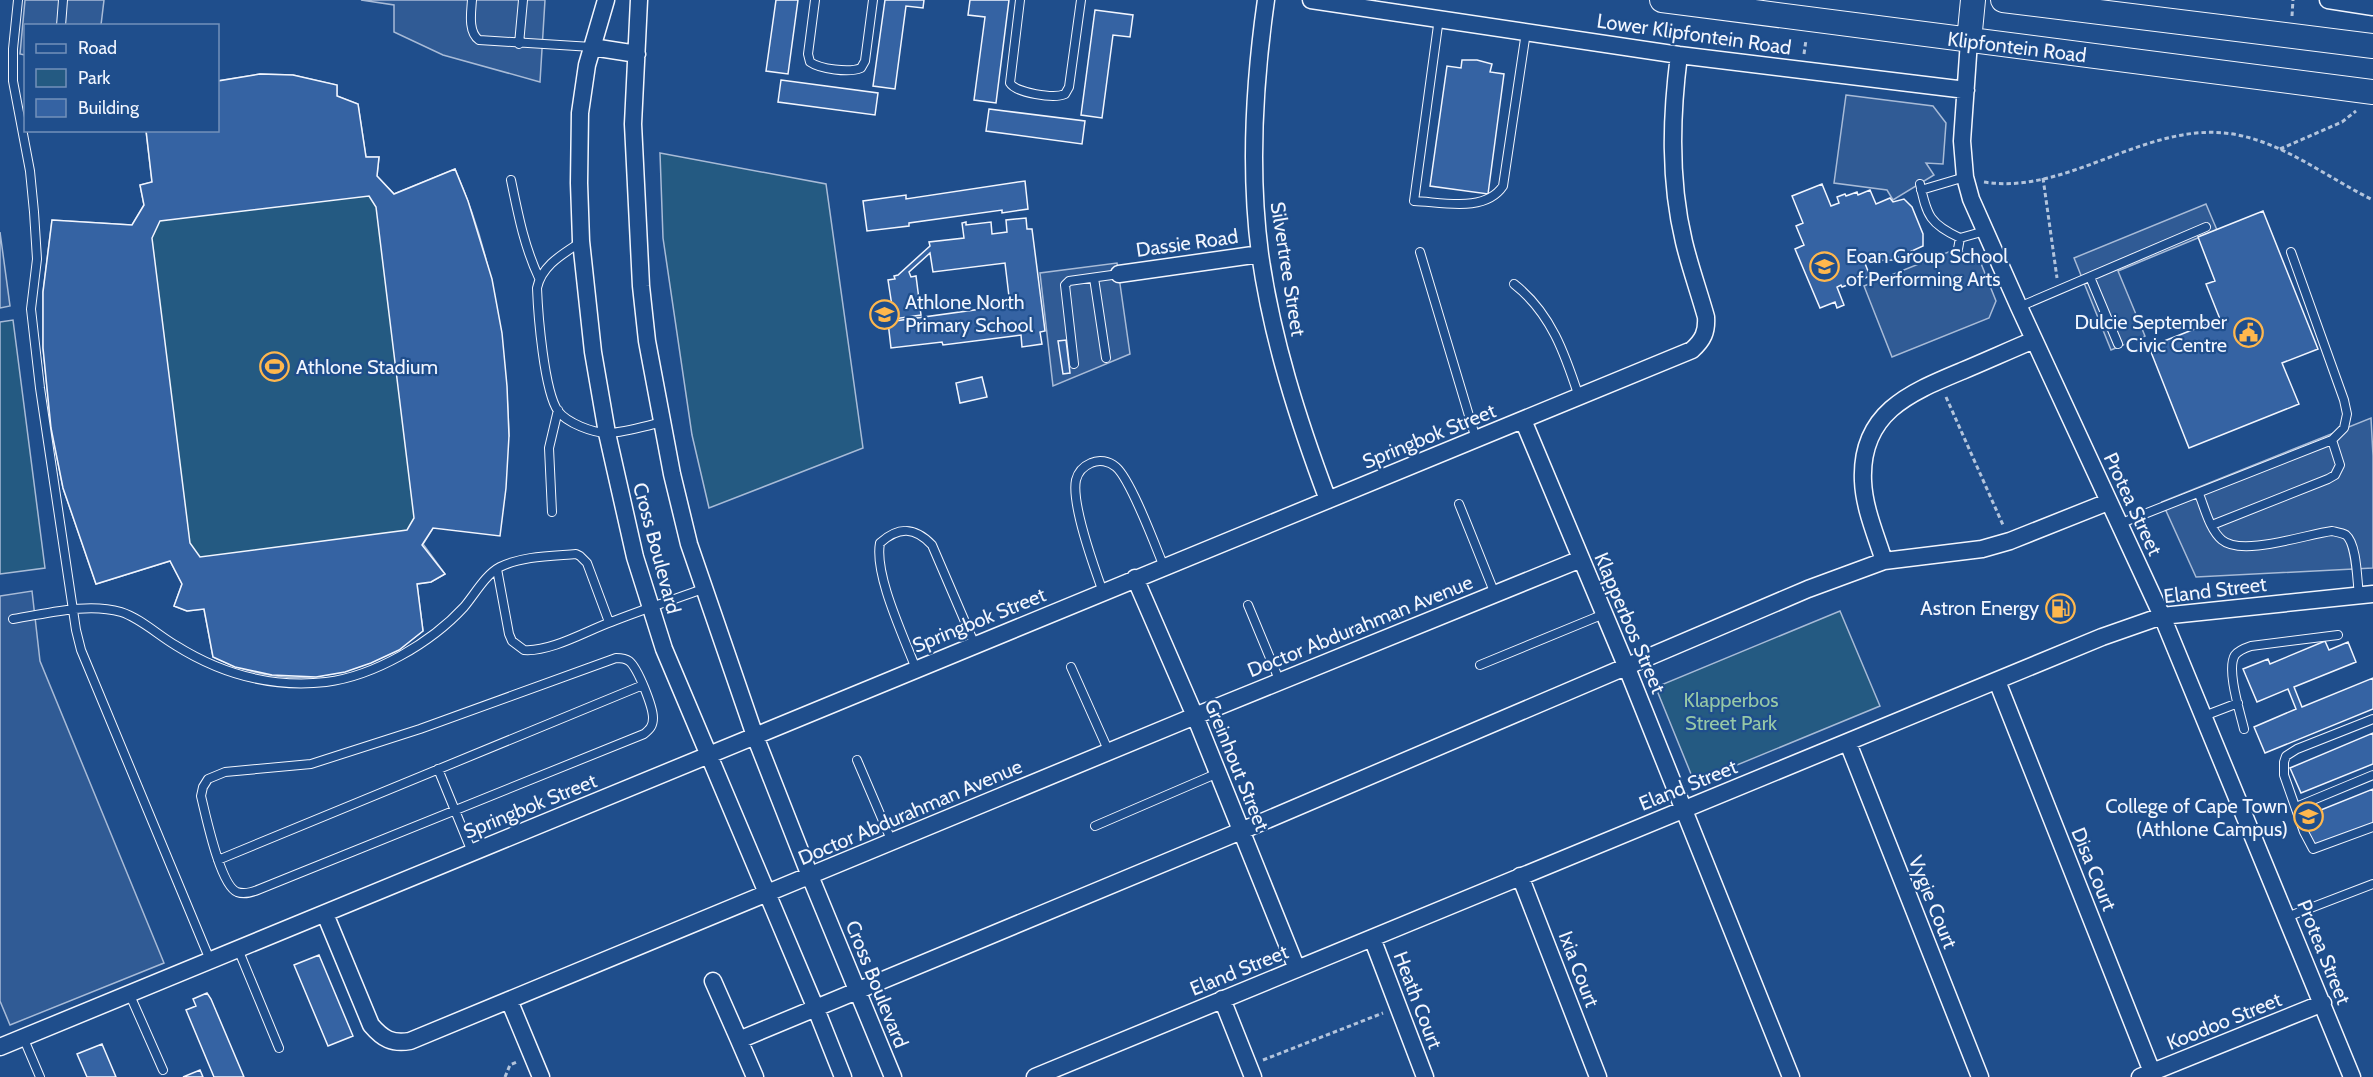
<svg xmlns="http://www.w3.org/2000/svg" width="2373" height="1077" font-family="Cabin,sans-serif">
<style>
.green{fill:#245a82;stroke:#a8bbd7;stroke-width:1.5}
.parking{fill:#305b95;stroke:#a8bbd7;stroke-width:1.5}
.building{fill:#3563a3;stroke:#f2f6ff;stroke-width:1.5;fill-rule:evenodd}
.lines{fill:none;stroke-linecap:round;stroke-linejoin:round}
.lane-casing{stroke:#f2f6ff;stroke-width:10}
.street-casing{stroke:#f2f6ff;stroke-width:19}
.secondary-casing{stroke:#f2f6ff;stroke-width:26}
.path{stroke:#b3c4dc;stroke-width:3;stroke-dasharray:4.5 3;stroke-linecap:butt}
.lane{stroke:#1f4e8c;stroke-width:8}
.street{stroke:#1f4e8c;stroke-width:16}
.secondary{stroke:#1f4e8c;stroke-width:24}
.labels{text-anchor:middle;stroke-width:4.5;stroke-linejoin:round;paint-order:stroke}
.street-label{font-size:20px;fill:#f2f6ff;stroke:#1f4e8c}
.poi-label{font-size:20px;fill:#f2f6ff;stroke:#1f4e8c;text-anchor:start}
.park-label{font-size:20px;fill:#97c8a6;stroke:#1f4e8c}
</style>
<rect width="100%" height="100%" fill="#1f4e8c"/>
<path class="green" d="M260,74L293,75L337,85V96L358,104L366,157H379L377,176L394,194L455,169C493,256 506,342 509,436L433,528L423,544L445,574L431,582L417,584L423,631C360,681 286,692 213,657L204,609L187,611L174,606L182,584L170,561L96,584L63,488L51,428L43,348V292L52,220L132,225L144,205L140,185L152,182L146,131L218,130V81Z
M660,153L826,184L863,448L709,508L692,435L663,238Z
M13,320L45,568L0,574V322Z
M1840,611L1880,706L1703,779L1691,774L1658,693L1661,685Z"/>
<path class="parking" d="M25,0H104L101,25L26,26L25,55L20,54Z
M361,0H545L540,82L443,55L394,32V5Z
M1846,95L1933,106L1946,123L1943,164L1926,163L1934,175L1893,200L1887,190L1834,183Z
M2206,204L2217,230L2118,271L2145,336L2111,350L2074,258Z
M0,232L10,306L0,308Z
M1961,247L1966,261L1978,256L1996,301L1989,318L1892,357L1864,286Z
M1117,263L1130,354L1053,386L1040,273Z
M2371,418L2373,456V568L2196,577L2162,502Z
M32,591L40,661L164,963L10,1025L0,1001V596Z"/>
<path class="building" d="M776,0H798L788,74L766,71Z
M885,0H924L923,8L906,6L895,89L873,86Z
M970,0H1009L996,103L974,100L985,17L968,15Z
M1095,10L1133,15L1130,37L1113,35L1102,118L1081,115Z
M1462,60H1477L1492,64L1490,72L1504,74L1488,194L1430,186L1447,66L1461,68Z
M260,74L293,75L337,85V96L358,104L366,157H379L377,176L394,194L455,169L468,201L492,279L502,333L507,386L509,436L506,488L500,536L433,528L422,545L445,574L431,582L417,584L423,631L399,650L371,663L345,672L316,677L272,675L235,667L213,657L204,609L187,611L174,606L182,584L170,561L96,584L63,488L51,428L43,348V292L52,220L132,225L144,205L140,185L152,182L146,130H218V81ZM369,196L376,207L414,518L407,530L200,557L190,543L152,238L160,221Z
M781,80L878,93L875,115L778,102Z
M989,109L1085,121L1082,144L986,131Z
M1025,181L1028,209L1002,213V210L909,223V226L867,231L863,201L906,195V199Z
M1822,184L1831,206L1839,203L1837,197L1845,194L1846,196L1857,192L1858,195L1870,190L1876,204L1890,198L1893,202L1904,199L1912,207L1923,234V246L1892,260L1864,261L1870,276L1842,287L1841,285L1837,287L1844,305L1837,308L1835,302L1820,308L1795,249L1804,245L1796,226L1803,223L1792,196Z
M2263,211L2318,349L2282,363L2299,404L2189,448L2149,347L2220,319L2206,284L2215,281L2198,237Z
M1026,218L1027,229H1032L1045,331L1040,332L1042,344L1022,347L1021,335L943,345L942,342L891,348L888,322L1010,305L1005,263L933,272L930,253L909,272L911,277L916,276L921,315L894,319L888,280L895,279L894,276L898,275L930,246L929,242L964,238L962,223L966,222V225L991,222L992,234L1007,232L1006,220Z
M1066,340L1070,373L1063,374L1058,341Z
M982,377L987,397L960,403L956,383Z
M2325,641L2329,650L2348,642L2356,662L2294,687L2302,707L2373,678V709L2265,753L2254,727L2296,709L2288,689L2257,702L2243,669L2268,659L2270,664Z
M2373,733V764L2301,793L2290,768Z
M2373,789V824L2314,848L2301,818Z
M319,955L353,1036L328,1046L294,965Z
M207,993L211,999L244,1077H214L186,1010L196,1006L193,999Z
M102,1044L116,1077H87L77,1054Z
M200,1070L203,1077H183Z"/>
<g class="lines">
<defs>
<path id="lane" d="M18,0L13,49V81L30,171L34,212L37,259L31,309L40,388L76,630L81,650L210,960
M472,0C471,13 468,32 479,40L592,47
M815,0L808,54L810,62C820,69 849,73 861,68L865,61L873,0
M1020,0L1010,83C1016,93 1054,99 1065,94L1069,87L1081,0
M1439,18L1414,201C1442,202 1485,213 1503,186L1526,32
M61,26L63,0
M519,44L523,0
M511,180C518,214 524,246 539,278
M1920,184C1927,216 1930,224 1960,238L1985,231
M1921,190L1965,177
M581,242C563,254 542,265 537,288C538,314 544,391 558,411C567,423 593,433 608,433C626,432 645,426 663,422
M1958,249L1960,238
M1420,252L1476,439
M2090,277L2118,344
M1094,278L1106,358
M1514,284C1551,313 1565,354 1579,397
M2019,307L2206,227
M1074,364L1065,285L1069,281L1119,274
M2199,494C2205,509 2210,530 2222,540C2242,557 2307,534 2332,531C2336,532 2342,533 2346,535C2357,544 2357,581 2359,595
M1459,504L1495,594
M552,512L549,448L558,410
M2119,524L2332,440L2344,428L2347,414L2344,400L2291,252
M2212,525L2328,479L2335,475L2340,465L2332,440
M497,569L509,634L512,641L524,650C551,652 586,631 611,622C641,610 672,600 703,589
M1103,592C1094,567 1071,504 1076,480C1078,472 1084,466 1091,463C1099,459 1109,461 1116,467C1131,480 1155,545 1164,567
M1248,605L1280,682
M13,619C46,614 87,602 121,612C140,618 158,635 175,645C221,674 272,688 326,682C374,676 431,643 464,607C475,594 485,575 500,567C522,556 552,556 576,554L580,556L587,563L609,622
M616,658C621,658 625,658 629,661C638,668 653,707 653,718C653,726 650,729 644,734L260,889C253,892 245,895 237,892C220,885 206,816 201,796L203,787L208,779L225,772L311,764L420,729Z
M1480,665L1604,614
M1071,667L1109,752
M916,669C904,637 874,575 880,543C899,526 915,527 932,545L975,645
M2204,716L2238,703
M2373,719L2297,749L2286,756L2284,762V775L2304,832L2313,849L2373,827
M2244,729C2240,712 2226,669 2235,655C2239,650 2245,648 2251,646L2338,635
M857,760L892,842
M438,769L472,852
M2296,807L2373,775
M1095,826L1218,773
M218,860L643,685
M2287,917L2373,884
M238,949L279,1048
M129,993L163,1070
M23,1037L40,1077"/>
<path id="street" d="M606,0L587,65L580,113L579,183L581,241L593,352L607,433L635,557L664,649L816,1009L843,1077
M639,0L633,124L641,286L647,341L672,474L689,544L755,736L810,876L893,1077
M1266,0C1254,84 1249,170 1260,254C1272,339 1298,420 1328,500
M1311,0L1679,55L1966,90
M2328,0L2373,7
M1969,41L1962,141L1965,177L1971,199L2019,307L2162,616L2352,1077
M592,47L637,54
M1119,274L1260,254
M1523,420L1627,668L1791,1077
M1884,561C1876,535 1864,508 1863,481C1860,413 1909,393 1962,371C1986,361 2010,350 2034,340
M1135,578L1195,716L1297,969
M1997,681L2152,1072
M1848,743L1980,1077
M1520,876L1598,1077
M325,914L371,1025C383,1039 392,1044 410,1041L1195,716L1581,559
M1372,938L1425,1077
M713,981L739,1040
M1222,999L1253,1077
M509,1000L541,1077
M0,1047L1692,350C1703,340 1707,332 1706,317C1699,292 1690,267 1684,242C1669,180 1671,117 1679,55
M755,1077L739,1040L1241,831L1808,589L1884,561L1982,549L2010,541L2108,502
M1035,1077L2102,637L2162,616L2373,594
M2140,1077L2323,1003"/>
<path id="secondary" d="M1662,0L2373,92
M2003,0L2373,46
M1969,41L1973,0"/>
</defs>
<use href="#lane" class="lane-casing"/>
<use href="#street" class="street-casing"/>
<use href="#secondary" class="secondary-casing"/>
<path class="path" d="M2292,16L2293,0
M1804,54L1806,40
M2280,149L2342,122L2356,111
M2043,178L2057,278
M1984,182C2070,196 2150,117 2238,135C2287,145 2328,178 2373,200
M1946,397L2003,525
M1263,1060L1383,1013
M505,1077L510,1065L517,1062"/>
<use href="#lane" class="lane"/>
<use href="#street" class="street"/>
<use href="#secondary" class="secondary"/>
</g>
<defs>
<symbol id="university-ring" viewBox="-11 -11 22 22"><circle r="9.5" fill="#1f4e8c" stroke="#ffb74d" stroke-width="1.5"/><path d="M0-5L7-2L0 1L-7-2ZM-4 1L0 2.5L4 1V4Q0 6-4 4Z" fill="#ffb74d"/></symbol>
<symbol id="school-ring" viewBox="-11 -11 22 22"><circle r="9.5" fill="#1f4e8c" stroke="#ffb74d" stroke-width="1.5"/><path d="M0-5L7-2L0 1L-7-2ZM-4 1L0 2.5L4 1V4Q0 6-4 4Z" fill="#ffb74d"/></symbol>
<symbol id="civic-ring" viewBox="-11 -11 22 22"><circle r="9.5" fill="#1f4e8c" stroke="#ffb74d" stroke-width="1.5"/><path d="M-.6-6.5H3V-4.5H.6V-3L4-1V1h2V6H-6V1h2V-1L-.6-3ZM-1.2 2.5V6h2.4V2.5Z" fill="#ffb74d"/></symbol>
<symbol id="stadium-ring" viewBox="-11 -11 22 22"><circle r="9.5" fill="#1f4e8c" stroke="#ffb74d" stroke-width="1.5"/><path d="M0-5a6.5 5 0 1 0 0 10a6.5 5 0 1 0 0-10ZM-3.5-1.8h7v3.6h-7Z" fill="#ffb74d"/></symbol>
<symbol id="fuel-ring" viewBox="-11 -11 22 22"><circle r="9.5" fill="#1f4e8c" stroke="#ffb74d" stroke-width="1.5"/><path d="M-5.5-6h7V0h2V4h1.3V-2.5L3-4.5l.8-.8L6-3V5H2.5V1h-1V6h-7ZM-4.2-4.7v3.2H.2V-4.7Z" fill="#ffb74d"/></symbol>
</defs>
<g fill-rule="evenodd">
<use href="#university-ring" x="1808" y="250" width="33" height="33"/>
<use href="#school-ring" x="868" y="298" width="33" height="33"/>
<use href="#civic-ring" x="2232" y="316" width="33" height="33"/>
<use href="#stadium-ring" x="258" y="350" width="33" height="33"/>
<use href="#fuel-ring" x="2044" y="592" width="33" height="33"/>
<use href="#university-ring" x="2292" y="800" width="33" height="33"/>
</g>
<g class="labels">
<g class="street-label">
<text transform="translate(1694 34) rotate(8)" y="7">Lower Klipfontein Road</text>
<text transform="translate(2017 47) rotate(7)" y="7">Klipfontein Road</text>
<text transform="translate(1187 243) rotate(-8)" y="7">Dassie Road</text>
<text transform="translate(1288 269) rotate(81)" y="7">Silvertree Street</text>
<text transform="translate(1429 436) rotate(-22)" y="7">Springbok Street</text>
<text transform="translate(2133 504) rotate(65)" y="7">Protea Street</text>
<text transform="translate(657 548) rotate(75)" y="7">Cross Boulevard</text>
<text transform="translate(2215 590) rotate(-7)" y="7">Eland Street</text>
<text transform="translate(979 620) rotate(-22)" y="7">Springbok Street</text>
<text transform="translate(1630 623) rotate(67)" y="7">Klapperbos Street</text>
<text transform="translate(1360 626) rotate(-22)" y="7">Doctor Abdurahman Avenue</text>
<text transform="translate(1237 765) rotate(68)" y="7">Greinhout Street</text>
<text transform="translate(1688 785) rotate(-22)" y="7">Eland Street</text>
<text transform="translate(530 806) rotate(-22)" y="7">Springbok Street</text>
<text transform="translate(910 812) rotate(-23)" y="7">Doctor Abdurahman Avenue</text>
<text transform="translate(2094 869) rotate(68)" y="7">Disa Court</text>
<text transform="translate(1933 902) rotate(68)" y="7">Vygie Court</text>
<text transform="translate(2324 952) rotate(68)" y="7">Protea Street</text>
<text transform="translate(1579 969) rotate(69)" y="7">Ixia Court</text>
<text transform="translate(1239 970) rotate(-22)" y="7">Eland Street</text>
<text transform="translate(877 984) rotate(68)" y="7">Cross Boulevard</text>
<text transform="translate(1418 1000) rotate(69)" y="7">Heath Court</text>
<text transform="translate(2224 1021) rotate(-22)" y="7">Koodoo Street</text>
</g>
<g class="poi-label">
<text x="1846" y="263">Eoan Group School<tspan x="1846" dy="23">of Performing Arts</tspan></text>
<text x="905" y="309">Athlone North<tspan x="905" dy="23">Primary School</tspan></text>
<text x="2227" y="329" text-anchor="end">Dulcie September<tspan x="2227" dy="23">Civic Centre</tspan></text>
<text x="296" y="374">Athlone Stadium</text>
<text x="2039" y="615" text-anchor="end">Astron Energy</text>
<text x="2288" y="813" text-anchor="end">College of Cape Town<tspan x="2288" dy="23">(Athlone Campus)</tspan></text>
</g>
<g class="park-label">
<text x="1731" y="707">Klapperbos<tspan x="1731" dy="23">Street Park</tspan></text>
</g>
</g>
<rect x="24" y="24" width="195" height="108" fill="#1f4e8c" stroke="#7391ba" stroke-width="1.5"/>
<rect x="36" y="44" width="30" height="9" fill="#1f4e8c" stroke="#7391ba" stroke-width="1.5"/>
<text x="78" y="54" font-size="18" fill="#f2f6ff">Road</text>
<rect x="36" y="69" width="30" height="18" fill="#245a82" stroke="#7391ba" stroke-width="1.5"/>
<text x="78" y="84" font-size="18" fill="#f2f6ff">Park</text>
<rect x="36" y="99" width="30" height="18" fill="#3563a3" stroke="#7391ba" stroke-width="1.5"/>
<text x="78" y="114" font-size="18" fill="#f2f6ff">Building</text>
</svg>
